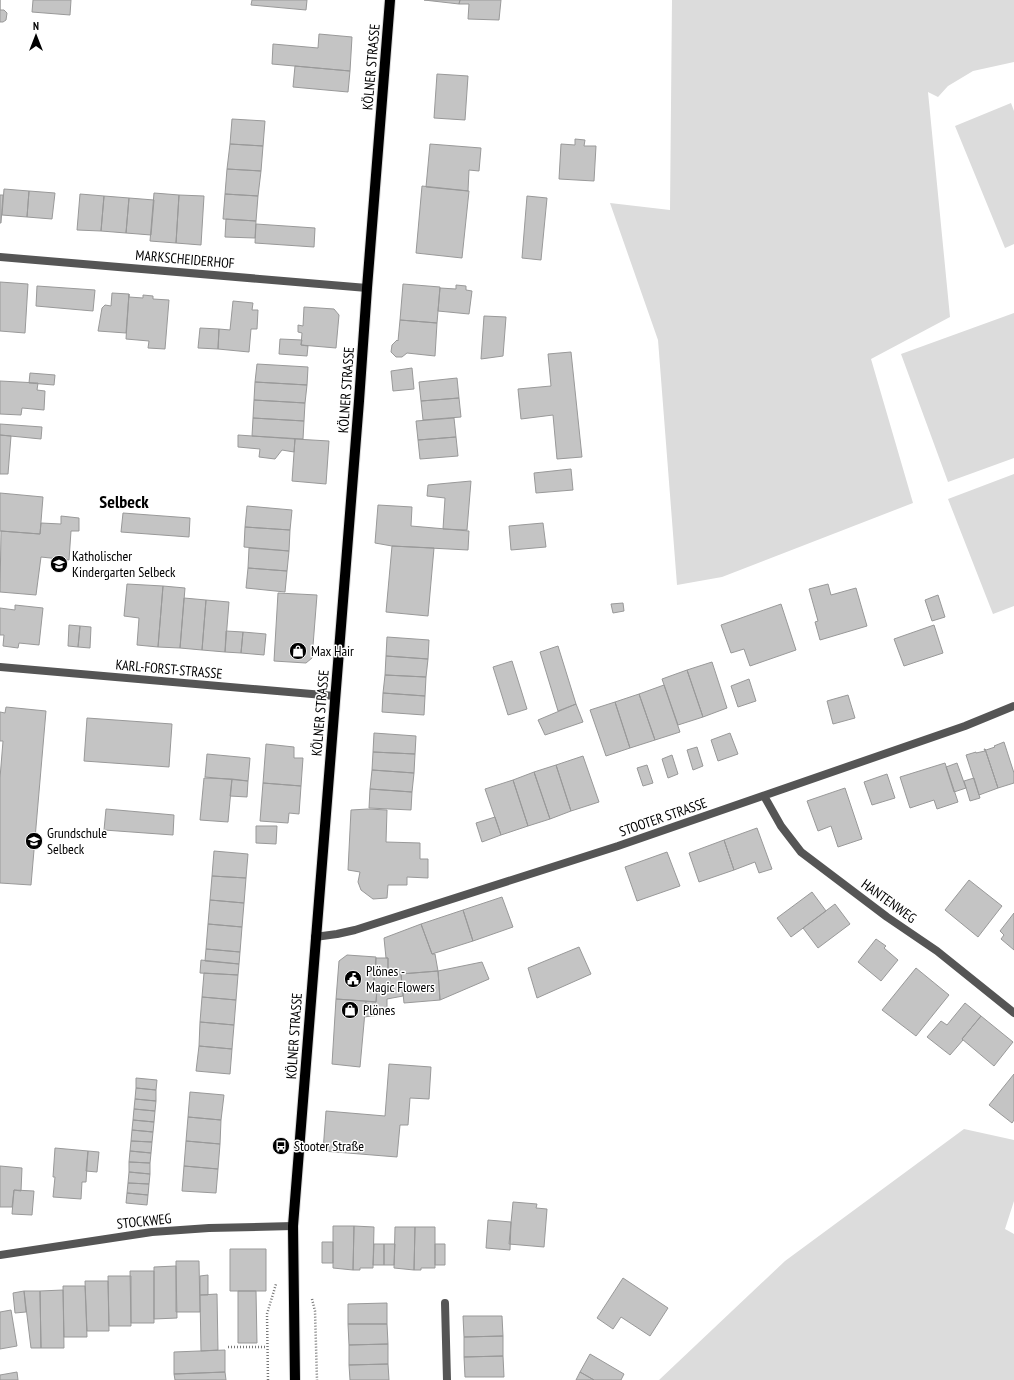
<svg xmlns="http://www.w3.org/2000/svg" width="1014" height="1380" font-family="'PT Sans Narrow',sans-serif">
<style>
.green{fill:#dcdcdc}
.building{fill:#c4c4c4;stroke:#999}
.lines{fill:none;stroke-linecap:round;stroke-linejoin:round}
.primary-casing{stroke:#dbdbdb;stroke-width:12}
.path{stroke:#777;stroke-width:2.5;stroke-dasharray:1 2;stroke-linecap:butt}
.minor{stroke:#555;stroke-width:8}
.primary{stroke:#000;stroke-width:10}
.labels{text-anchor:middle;stroke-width:3;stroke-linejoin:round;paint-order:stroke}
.street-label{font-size:14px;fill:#000;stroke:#fff}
.poi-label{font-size:14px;fill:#000;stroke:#fff;text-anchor:start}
.district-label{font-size:18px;font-weight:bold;fill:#000;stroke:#fff}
</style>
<rect width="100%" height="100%" fill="#fff"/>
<path class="green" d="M672,0H1014V62L973,71L948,86L938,97L928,92L950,317L871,359L913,503L722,577L677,585L658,340L610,203L670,210Z
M1011,103L1014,111V244L1005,248L955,126Z
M1014,313V458L948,482L901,354Z
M1014,474V606L993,614L948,499Z
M964,1129L1014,1140V1201L1005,1229L1014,1234V1380H659L785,1261Z"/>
<path class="building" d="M0,0V10H4L7,13L6,20L3,22H0Z
M33,0H71L70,15L32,12Z
M252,0H307L306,10L251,5Z
M424,0H460L459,4Z
M460,0H501L499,20L468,19L469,4H459Z
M319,34L352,37L350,71L272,64L273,44L318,48Z
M295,66L350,71L348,92L293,87Z
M437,74L468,76L465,120L434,118Z
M232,119L265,121L263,146L230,144Z
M575,139L585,140L584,146H596L594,181L559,179L561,144L575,145Z
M230,144L263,146L261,171L227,169Z
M430,144L481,148L479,171L469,170L468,191L426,187Z
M227,169L261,171L258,196L225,194Z
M422,186L469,191L462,258L416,253Z
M4,189L29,191L27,217L2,215Z
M29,191L55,193L52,219L27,217Z
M154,193L179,195L176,243L150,241Z
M80,194L104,196L101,231L77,230Z
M225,194L258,196L256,221L223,219Z
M0,195H3L1,223H0Z
M179,195L204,196L201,245L176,243Z
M104,196L129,198L126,233L101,231Z
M527,196L547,198L541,260L522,258Z
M129,198L154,200L151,235L126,233Z
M226,219L256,221L255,238L225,237Z
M256,224L315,228L314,247L255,243Z
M0,282L28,284L25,333L0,331Z
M403,284L440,287L437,323L400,320Z
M456,285L466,286V290L472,291L469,314L438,311L440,288L456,289Z
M37,286L95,290L93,311L36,306Z
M112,293L129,294L126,333L98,331L102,308L105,305L111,306Z
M129,294V297L143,298V295L153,296V299L169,300L165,349L148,348L149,341L126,339Z
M233,301L253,303L252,310H258L257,329H251L249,352L218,349L219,329L230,330Z
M304,307L334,309L339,315L336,348L301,345L302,333L298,332V325L303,326Z
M484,316L506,317L503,356L481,359Z
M400,320L437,323L435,356L407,353L402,357H396L391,352L392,345L397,340L398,341Z
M200,328L219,329L218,349L198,348Z
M280,339L302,340L301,345L308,346L307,356L279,354Z
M571,352L582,457L557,459L553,415L521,419L518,389L551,386L548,354Z
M257,364L308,367L307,385L255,382Z
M412,368L414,389L393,391L391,371Z
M30,373L55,375L54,385L29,383Z
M457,378L459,398L421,401L419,382Z
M0,381L38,383L37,390L45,391L44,410L22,408L21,415L0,414Z
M255,382L307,385L305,403L254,400Z
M459,398L461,417L423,420L421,401Z
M254,400L305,403L304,421L253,418Z
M253,418L304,421L303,439L252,436Z
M454,418L456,437L418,440L416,421Z
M0,424L42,427L41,439L0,435Z
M0,435L11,436L8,474H0Z
M238,435L295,439L294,452L282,450L275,459L259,457L260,449L238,447Z
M456,437L458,456L420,459L418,440Z
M295,439L329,441L326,484L292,481Z
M571,469L573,490L536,493L534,473Z
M471,481L467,530L443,529L445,498L427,496L428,485Z
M0,493L43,497L40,534L0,531Z
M378,505L412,507L411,526L469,531L468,550L392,546L375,543Z
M247,506L292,510L290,530L245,527Z
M123,513L190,518L189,537L121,532Z
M61,516L79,518V531H71L69,560L41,557L36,595L0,592L1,531L40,534L41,523L61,524Z
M543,523L546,547L511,550L509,526Z
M245,527L290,530L289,551L244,547Z
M392,546L434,548L428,616L386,612Z
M249,548L289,551L287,571L248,568Z
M248,568L287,571L285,592L246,588Z
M127,584L163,586L158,647L137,645L139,618L124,616Z
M828,584L831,595L856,588L867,626L820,640L815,622L818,621L809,589Z
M163,586L185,588L180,648L158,647Z
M278,593L317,595L312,658L306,663L274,661Z
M938,595L945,617L932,621L925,600Z
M184,598L206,600L202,650L180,648Z
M206,600L229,602L225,652L202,650Z
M623,603L624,611L613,613L611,604Z
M781,604L796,650L750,666L744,649L731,653L721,625Z
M15,605L43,608L39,645L19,643L18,648L3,646L4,635H0V608L15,610Z
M69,625L80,626L78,647L68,646Z
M934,625L943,653L904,666L894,639Z
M80,626L91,627L90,648L78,647Z
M226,631L243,632L241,653L225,652Z
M243,632L266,634L264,655L241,653Z
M387,637L429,640L428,659L386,656Z
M558,646L576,704L558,711L540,652Z
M386,656L428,659L426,677L385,675Z
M512,661L527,709L508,715L493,667Z
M712,662L727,708L703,717L687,670Z
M687,670L703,717L678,725L662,679Z
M385,675L426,677L425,696L383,693Z
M749,679L756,701L738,707L731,686Z
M664,685L680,732L655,740L639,694Z
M383,693L425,696L424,715L382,712Z
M639,694L655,740L630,748L615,702Z
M848,695L855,718L833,724L827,701Z
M615,702L630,748L606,756L590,710Z
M576,704L583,722L545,735L538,720Z
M6,707L46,711L31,885L0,883V778L3,741H0V712L5,713Z
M87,718L172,724L169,767L84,761Z
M374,733L416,736L415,754L373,752Z
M730,733L738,754L718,761L711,740Z
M1004,742L1014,773V783L998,788L985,749L986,750L995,747L994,746Z
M266,744L294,747V758H303L301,786L263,783Z
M697,747L703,766L693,770L687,750Z
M984,749H985L998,788L979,795L966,755L976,752V753L985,751Z
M373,752L415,754L414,773L372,770Z
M207,754L250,758L248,781L205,777Z
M672,755L678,774L668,778L662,759Z
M583,756L599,802L571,811L556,765Z
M945,763L958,802L937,809L934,800L910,808L900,777Z
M957,763L966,788L954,792L946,767Z
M556,765L571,811L550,819L534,772Z
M647,765L653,783L643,786L637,768Z
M372,770L414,773L412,792L370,789Z
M534,772L550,819L528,826L513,780Z
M887,774L895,798L872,805L864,782Z
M204,778L232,779L228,822L200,820Z
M974,778L980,798L970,801L964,781Z
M232,779L248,781L247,797L230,796Z
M513,780L528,826L501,835L485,789Z
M263,783L301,786L299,814L289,813L288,823L260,821Z
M845,788L862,839L838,847L831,826L818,831L807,801Z
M370,789L412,792L411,810L369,808Z
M106,809L174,815L173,835L104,830Z
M368,809L387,810L386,842L420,843V859H428V878L407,877V885H388L387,898L373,899L361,890L358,882L360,872L348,870L351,810Z
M495,817L501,835L482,842L476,823Z
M256,826H277L276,844L256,843Z
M757,828L772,869L759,873L755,862L734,870L724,840Z
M724,840L734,870L699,882L689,853Z
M214,851L248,854L246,878L212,876Z
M667,852L680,886L637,901L625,867Z
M212,876L246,878L244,903L210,900Z
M969,880L1002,906L978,937L945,910Z
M812,892L826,911L791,937L777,918Z
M502,897L513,927L473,941L463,910Z
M210,900L244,903L242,927L208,924Z
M835,904L850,924L818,948L803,928Z
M463,910L473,941L432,954L421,924Z
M1014,913V950L1001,939L1004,935L1000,931Z
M208,924L242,927L240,952L206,949Z
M421,924L432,954H435L438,971L388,975V958H386L384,938Z
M876,939L886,946L884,948L898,960L881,981L858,962Z
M579,947L591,974L537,998L528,968Z
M206,949L240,952L239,964L205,961Z
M347,955L376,957L373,989H377L376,1002L336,999L339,961Z
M376,958H388V971L375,972V966H376Z
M201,960L239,964L238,975L200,973Z
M482,962L489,979L440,1000L438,971Z
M916,968L949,995L916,1036L882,1010Z
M388,971V975L401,974L403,996L387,999V1014L364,1017L366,1001L376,1002L377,989H373L375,972Z
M438,971L440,1000L404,1003L401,974Z
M204,973L238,975L236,1000L202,997Z
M202,997L236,1000L234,1025L200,1022Z
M336,999L366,1001L360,1067L332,1064Z
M965,1003L981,1016L962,1039L963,1040L950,1055L927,1037L941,1021L947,1025Z
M981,1016L1013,1042L994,1066L962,1039Z
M200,1022L234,1025L232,1049L199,1046Z
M199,1046L232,1049L230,1074L196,1071Z
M389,1064L431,1067L429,1099L410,1098L408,1125H400L397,1157L323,1151L326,1111L385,1116Z
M1014,1074V1120L1012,1123L989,1105Z
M136,1078L157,1080L156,1090L136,1088Z
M136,1088L156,1090V1101L135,1099Z
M190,1092L224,1095L221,1120L188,1117Z
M135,1099L156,1101L155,1111L134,1109Z
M134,1109L155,1111L154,1122L133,1120Z
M188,1117L221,1120L220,1144L186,1141Z
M133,1120L154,1122L153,1132L132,1130Z
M132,1130L153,1132L152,1142L131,1141Z
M131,1141L152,1142L151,1153L130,1151Z
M186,1141L220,1144L218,1169L184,1166Z
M55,1148L88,1151L86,1182H82L81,1199L53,1197L55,1177H53Z
M88,1151L99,1152L97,1172L86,1171Z
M130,1151L151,1153L150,1163L129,1162Z
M129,1162L150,1163V1174L129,1172Z
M0,1166L22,1168L21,1191L14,1190L12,1207H0Z
M184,1166L218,1169L216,1193L182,1191Z
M129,1172L150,1174L149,1184L128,1183Z
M128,1183L149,1184L148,1195L127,1193Z
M14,1190L34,1191L32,1215L12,1214Z
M127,1193L148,1195L147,1205L126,1203Z
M513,1202L537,1204L536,1208L547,1209L544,1247L509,1244Z
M488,1220L511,1222L510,1250L486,1248Z
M333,1226H354L353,1270L333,1268Z
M354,1226L374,1227L373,1268H360V1270H353Z
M395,1227H415L414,1270L394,1268Z
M415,1227H435V1268H421V1270H414Z
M322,1242H333V1263H322Z
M374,1244H384V1265H373Z
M384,1244H395L394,1265H384Z
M435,1244H445V1265H435Z
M230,1249H266V1291H230Z
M176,1261H199L200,1312H176Z
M176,1266L177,1318L154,1319V1267Z
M130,1271H154V1323H131Z
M208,1275V1295H200V1276Z
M108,1276H131V1326H109Z
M623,1278L668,1308L650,1336L621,1317L613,1329L597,1318Z
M85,1281H108L109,1331H87Z
M63,1286H85L87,1337H64Z
M63,1290L64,1348H41L40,1291Z
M24,1291L26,1312L15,1313L13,1293Z
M24,1291H40L41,1348H31Z
M238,1291H256L257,1343H238Z
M217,1294L218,1350L201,1351L200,1295Z
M387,1303V1324H348V1304Z
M11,1310L17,1346L0,1349V1312Z
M463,1316H502L503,1336L464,1337Z
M348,1324H387L388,1344L349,1345Z
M503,1336V1356L464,1357V1337Z
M388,1344V1364L349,1365V1345Z
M225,1350V1372L174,1374V1352Z
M590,1354L624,1374L621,1380H594L580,1372Z
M503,1356L504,1377H465L464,1357Z
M388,1364L389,1380H350L349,1365Z
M17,1372L18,1380H0V1375Z
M225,1372L226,1380H175L174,1374Z
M580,1372L594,1380H576Z"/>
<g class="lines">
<defs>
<path id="primary" d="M295,1380L293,1226L359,401L367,288L390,0"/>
</defs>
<use href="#primary" class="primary-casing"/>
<path class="path" d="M312,1299L315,1311L317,1380
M228,1347H267
M268,1380L267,1314L276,1284"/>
<path class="minor" d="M0,257L367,288
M0,667L335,696
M764,796L781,826L801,852L887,917L937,951L1014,1013
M315,937L337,934L355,930L618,846L965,726L1014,706
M0,1255L152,1232L209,1228L293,1226
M445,1303L447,1380"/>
<use href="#primary" class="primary"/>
</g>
<defs>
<symbol id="school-disc" viewBox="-11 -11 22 22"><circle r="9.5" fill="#000" stroke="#fff"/><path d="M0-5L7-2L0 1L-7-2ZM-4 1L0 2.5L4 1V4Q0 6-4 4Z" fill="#fff"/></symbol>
<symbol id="shop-disc" viewBox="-11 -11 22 22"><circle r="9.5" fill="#000" stroke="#fff"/><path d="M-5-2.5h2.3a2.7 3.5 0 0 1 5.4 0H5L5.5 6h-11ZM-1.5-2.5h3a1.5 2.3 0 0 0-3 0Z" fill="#fff"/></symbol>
<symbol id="civic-disc" viewBox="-11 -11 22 22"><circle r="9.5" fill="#000" stroke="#fff"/><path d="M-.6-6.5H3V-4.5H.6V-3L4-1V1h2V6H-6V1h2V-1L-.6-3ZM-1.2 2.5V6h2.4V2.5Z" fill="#fff"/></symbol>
<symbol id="bus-disc" viewBox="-11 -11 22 22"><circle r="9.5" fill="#000" stroke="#fff"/><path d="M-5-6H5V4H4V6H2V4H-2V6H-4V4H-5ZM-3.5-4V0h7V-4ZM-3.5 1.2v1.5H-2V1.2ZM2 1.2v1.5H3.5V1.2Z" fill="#fff"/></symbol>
</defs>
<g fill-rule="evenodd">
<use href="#school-disc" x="49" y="554" width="20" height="20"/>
<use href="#shop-disc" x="288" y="641" width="20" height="20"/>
<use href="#school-disc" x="24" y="831" width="20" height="20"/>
<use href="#civic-disc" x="343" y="969" width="20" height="20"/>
<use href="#shop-disc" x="340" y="1000" width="20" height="20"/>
<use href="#bus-disc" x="271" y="1136" width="20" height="20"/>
</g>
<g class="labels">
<g class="street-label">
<text transform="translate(371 67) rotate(-85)" y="5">KÖLNER STRASSE</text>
<text transform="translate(185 259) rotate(5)" y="5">MARKSCHEIDERHOF</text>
<text transform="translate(346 390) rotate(-86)" y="5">KÖLNER STRASSE</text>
<text transform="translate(169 669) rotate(5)" y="5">KARL-FORST-STRASSE</text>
<text transform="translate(320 713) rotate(-85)" y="5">KÖLNER STRASSE</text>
<text transform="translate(663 817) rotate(-19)" y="5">STOOTER STRASSE</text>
<text transform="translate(889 901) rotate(36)" y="5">HANTENWEG</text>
<text transform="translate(294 1036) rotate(-86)" y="5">KÖLNER STRASSE</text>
<text transform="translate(144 1221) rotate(-6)" y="5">STOCKWEG</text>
</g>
<g class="poi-label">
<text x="72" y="561">Katholischer<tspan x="72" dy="16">Kindergarten Selbeck</tspan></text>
<text x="311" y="656">Max Hair</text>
<text x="47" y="838">Grundschule<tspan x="47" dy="16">Selbeck</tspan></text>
<text x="366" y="976">Plönes -<tspan x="366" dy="16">Magic Flowers</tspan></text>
<text x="363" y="1015">Plönes</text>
<text x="294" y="1151">Stooter Straße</text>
</g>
<g class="district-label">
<text x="124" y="508">Selbeck</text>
</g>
</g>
<g transform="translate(36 36)" stroke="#ffffff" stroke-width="3" paint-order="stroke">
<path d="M0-3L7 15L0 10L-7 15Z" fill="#000000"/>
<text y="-6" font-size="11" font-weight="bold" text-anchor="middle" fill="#000000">N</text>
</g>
</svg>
